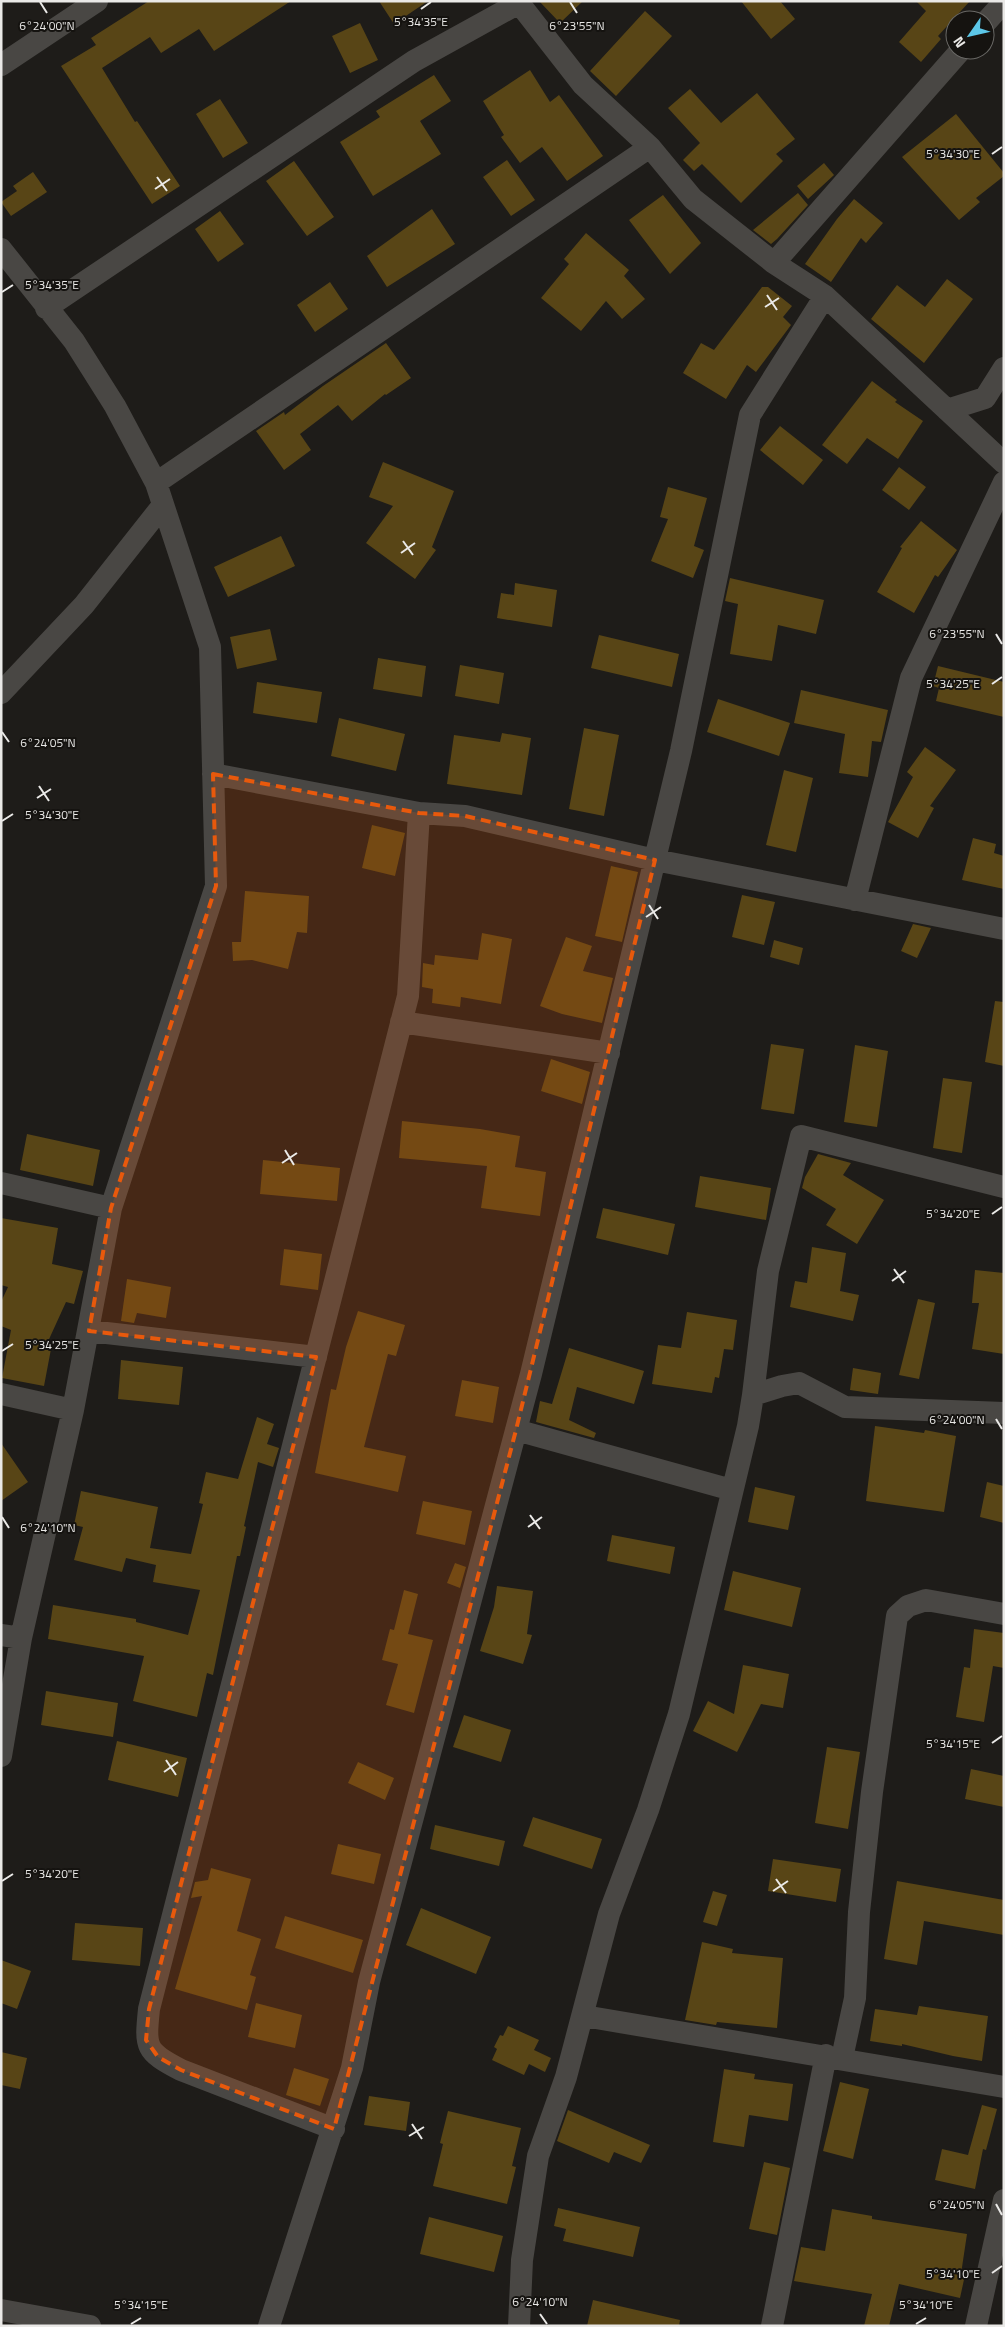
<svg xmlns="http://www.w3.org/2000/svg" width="1005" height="2327" font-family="'Titillium Web',sans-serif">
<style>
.building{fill:#584516}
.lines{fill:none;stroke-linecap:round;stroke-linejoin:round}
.minor{stroke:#494744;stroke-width:22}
.marked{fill:#e8590c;fill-opacity:0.2;stroke:#e8590c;stroke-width:4;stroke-dasharray:10 6;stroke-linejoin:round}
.ticks{fill:none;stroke:#eae9e7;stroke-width:2}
.ticks-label{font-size:12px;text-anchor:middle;fill:#eae9e7;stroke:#151310;stroke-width:4;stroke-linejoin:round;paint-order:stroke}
</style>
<rect width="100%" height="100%" fill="#1e1c19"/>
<path class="building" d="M149,1H291L214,51L199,29L161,53L150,37L102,68L135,122L137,121L180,186L152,204L61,66L96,45L91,38Z
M379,1H428L394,24Z
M539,1H583L560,23Z
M741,1H780L795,19L771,39Z
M916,1H970L938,36L941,39L921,62L899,42L926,11Z
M645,11L672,36L616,96L590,71Z
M360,23L378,60L350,73L332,36Z
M530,70L550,102L559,95L603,156L567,181L542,147L520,163L501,137L504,135L483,101Z
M434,75L451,101L420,121L441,154L373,196L340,142L380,117L376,111Z
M690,89L721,123L757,93L795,139L776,154L783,161L741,203L702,164L694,171L683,160L700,143L668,108Z
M220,99L248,143L223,158L196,114Z
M956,114L1004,173V176L976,198L980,202L959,220L902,157Z
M507,160L535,200L511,216L483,177Z
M294,161L334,217L307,236L266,181Z
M824,163L834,175L808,199L797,186Z
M33,172L47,192L11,216L1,202L17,191L13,186Z
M798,193L808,205L777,239L771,244L753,230Z
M663,195L701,243L670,274L629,220Z
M854,199L883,223L866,243L861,238L831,282L805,264L837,219Z
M432,209L455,244L387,287L367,256Z
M220,211L244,244L218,262L195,229Z
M586,233L629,270L624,276L645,299L622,319L606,301L581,331L541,298L569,264L564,259Z
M947,279L973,299L924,363L871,319L897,285L925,307Z
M330,282L348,309L315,332L297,305Z
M762,287H768L792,306L783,317L791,325L756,372L747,365L726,399L683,373L701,343L714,350Z
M386,343L411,378L386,395L385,394L352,421L338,405L300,434L311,450L284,470L256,431L284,412L285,415L323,386Z
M872,381L897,400L895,402L923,421L898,459L867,438L847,464L822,445Z
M780,426L823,460L803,485L760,450Z
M383,462L454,491L432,547L436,550L415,579L366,543L393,506L369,497Z
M899,467L926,487L909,510L882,490Z
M668,487L707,498L694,546L704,550L693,578L651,561L668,519L660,517Z
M921,521L957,550L938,577L935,575L914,613L877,592L902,548L900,547Z
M281,536L295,566L228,597L214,567Z
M730,578L824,600L816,634L778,625L772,661L730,654L738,604L725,601Z
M515,583L557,590L552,627L497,618L501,593L514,595Z
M270,629L277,660L237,669L230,637Z
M599,635L679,654L672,687L591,668Z
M378,658L426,666L422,697L373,689Z
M460,665L504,673L499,704L455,696Z
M938,666L1004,682V717L936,701L939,688L933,686Z
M257,682L322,692L317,723L253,713Z
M801,690L888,710L881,742L872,741L868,777L839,773L845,734L794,723Z
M718,699L790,723L779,756L707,732Z
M339,718L405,734L396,771L331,756Z
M584,728L619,735L604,816L569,809Z
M502,733L531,738L522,795L447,784L454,735L500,742Z
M925,747L956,770L930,806L934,808L918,838L888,822L913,777L907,772Z
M784,770L813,778L796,852L766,845Z
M372,825L405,833L395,876L362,868Z
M973,838L996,844L994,853L1004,856V889L962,880Z
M611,866L638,872L622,942L595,936Z
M245,891L309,896L307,933L297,932L288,969L252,960L233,961L232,942H241Z
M742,895L775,902L764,945L732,937Z
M913,924L931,928L917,958L901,951Z
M482,933L512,939L501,1004L461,997L460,1007L432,1003L433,989L422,987L423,963L434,965L435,955L478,960Z
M566,937L592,946L583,971L613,978L602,1023L562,1014L540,1006Z
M774,940L803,948L799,965L770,957Z
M995,1001L1004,1002V1066L985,1062Z
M771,1044L804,1049L794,1114L761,1109Z
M855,1045L888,1051L877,1127L844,1122Z
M551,1059L590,1072L582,1104L541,1091Z
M943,1078L972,1082L962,1153L933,1148Z
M402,1121L480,1129L520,1136L515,1167L546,1172L540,1216L481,1208L487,1166L399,1158Z
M27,1134L100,1150L93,1186L20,1170Z
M818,1154L851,1163L843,1175L884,1200L857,1244L826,1225L836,1209L802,1188L805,1177Z
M263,1160L340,1168L337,1201L260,1194Z
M700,1176L771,1188L766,1220L695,1207Z
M603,1208L675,1224L668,1255L596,1238Z
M1,1218L58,1228L52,1264L83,1271L74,1304L66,1302L45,1348L51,1349L44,1386L2,1378L11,1330L1,1326V1302L8,1287L1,1285Z
M812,1247L846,1253L840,1291L859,1295L853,1321L790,1307L795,1281L807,1283Z
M284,1249L322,1254L318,1290L280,1285Z
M975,1270L1004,1273V1354L972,1349L979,1303H972Z
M127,1279L171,1287L166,1318L137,1313L134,1323L121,1321Z
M918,1299L935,1303L919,1379L899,1375Z
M358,1311L405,1325L396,1356L388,1354L364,1447L406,1456L398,1492L315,1473L331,1389L336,1390L346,1347Z
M687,1312L737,1320L733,1350L724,1349L719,1378L715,1377L712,1393L652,1384L658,1345L681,1348Z
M569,1348L644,1371L634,1404L577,1387L569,1420L596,1433L594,1438L536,1422L540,1401L552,1404Z
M121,1360L183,1367L179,1405L118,1399Z
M853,1368L881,1373L878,1394L850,1390Z
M462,1380L499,1387L493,1423L455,1416Z
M257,1417L274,1424L267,1444L279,1448L273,1467L258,1462L244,1526L246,1527L240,1556H237L213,1675L207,1673L197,1717L133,1701L144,1656L48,1639L53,1605L136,1619V1622L188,1635L200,1590L153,1582L156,1565L126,1558L122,1572L74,1560L83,1527L74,1525L81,1491L158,1507L150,1548L191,1554L203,1504L199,1503L206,1472L238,1479Z
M875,1426L924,1433L925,1430L956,1436L944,1512L866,1501Z
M1,1443L28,1482L1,1501Z
M987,1482L1004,1486V1523L980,1517Z
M755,1487L795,1496L788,1530L748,1522Z
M423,1501L472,1511L465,1545L416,1534Z
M612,1535L675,1547L670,1574L607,1561Z
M455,1563L466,1567L460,1588L447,1583Z
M733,1571L801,1588L792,1627L724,1610Z
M497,1586L533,1591L527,1634L532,1635L523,1664L480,1651L494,1607Z
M404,1590L418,1594L408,1634L433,1640L414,1713L386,1705L398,1664L382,1660L390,1629L394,1630Z
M974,1629L1004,1633V1668L993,1666L984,1722L956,1717L964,1667L970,1668Z
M743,1665L789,1674L783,1708L761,1704L737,1752L693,1731L708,1701L734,1714Z
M46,1691L118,1703L113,1737L41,1725Z
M464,1715L511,1730L501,1762L453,1747Z
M117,1741L187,1758L178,1797L108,1780Z
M827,1747L860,1752L848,1829L815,1823Z
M358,1762L394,1778L385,1800L348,1783Z
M971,1769L1004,1776V1807L965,1799Z
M533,1817L602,1839L592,1869L523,1846Z
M435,1825L505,1841L499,1866L430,1849Z
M338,1844L381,1854L374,1884L331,1874Z
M773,1859L841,1869L836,1902L768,1891Z
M211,1868L251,1879L237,1931L261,1939L250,1975L256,1977L247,2010L175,1989L202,1896L191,1898L195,1882L208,1880Z
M897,1881L1004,1900V1935L924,1921L917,1965L884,1959Z
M713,1891L727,1895L717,1926L703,1922Z
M421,1908L491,1937L476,1974L406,1945Z
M285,1916L363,1940L353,1973L275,1948Z
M75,1923L143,1928L140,1966L72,1960Z
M702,1942L733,1949L732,1953L783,1958L777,2028L717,2022L716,2025L685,2020Z
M1,1960L31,1971L17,2009L1,2003Z
M256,2003L302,2015L295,2048L248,2037Z
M919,2006L988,2016L982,2061L953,2056L902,2044V2046L870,2041L875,2009L917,2015Z
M508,2026L539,2040L534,2050L551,2058L545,2072L529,2064L524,2075L492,2060L497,2049L494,2047L500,2035L503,2036Z
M1,2052L27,2058L20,2089L1,2085Z
M294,2068L329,2079L320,2106L286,2095Z
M724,2069L755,2074L754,2079L793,2084L788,2121L749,2115L744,2147L713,2142Z
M840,2082L869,2089L853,2159L823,2151Z
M369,2096L410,2102L406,2131L364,2125Z
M982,2105L997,2109L986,2150L983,2149L975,2189L935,2180L942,2149L968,2155Z
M568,2110L650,2145L641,2163L614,2152L609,2163L557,2141Z
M448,2111L521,2128L512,2166L516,2167L507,2204L433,2186L443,2144L440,2143Z
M764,2162L790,2168L777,2235L749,2229Z
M558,2208L640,2227L633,2257L563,2241L566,2229L554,2226Z
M832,2209L872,2216V2219L967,2234L961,2274L965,2275L960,2298L899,2284L889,2326H864L872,2294L794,2281L801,2247L825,2251Z
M429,2217L503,2236L494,2272L420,2254Z
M593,2300L680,2320L679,2326H587Z"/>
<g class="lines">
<path class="minor" d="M519,3L583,85L650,147L693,199L774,263L825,296L1004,463
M985,23L1004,2
M1,65L97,1
M1,249L74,341L115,406L156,483L210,647L216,886L111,1208L73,1410L21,1638L1,1756
M774,263L961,50
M46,308L414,61L519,3V1
M947,410L985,398L1004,368
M156,483L650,147
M1,693L84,605L163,505
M213,774L419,813L408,996L149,2009C145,2048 145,2051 181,2070L334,2129
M419,813L465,816L655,860L1004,929
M855,900L911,678L1004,482
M401,1022L609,1053
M1,1183L111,1208
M89,1331L316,1357
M1,1394L73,1410
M753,1395L768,1271L801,1136L1004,1187
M516,1430L732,1490
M1,1635L21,1638
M584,2016L1004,2087
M842,2058L855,1998L859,1912L872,1792L897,1616L908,1606L926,1600L1004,1614
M1,2310L90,2326
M269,2326L352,2068L369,1982L531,1374L681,751L750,415L825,296
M519,2326L522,2260L538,2156L566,2077L609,1914L648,1810L679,1714L748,1426L753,1395L782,1386L799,1383L845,1407L1004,1413
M772,2326L826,2055
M976,2326L1004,2200"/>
</g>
<path class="marked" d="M213,774L419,813L465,816L655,860L516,1430L334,2129L181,2070L158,2057L146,2040L149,2009L316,1357L89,1331L111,1208L216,886Z"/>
<path class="ticks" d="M40,2L47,13M570,2L577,13M421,9L431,2M992,154L1002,147M157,177L167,191M155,189L170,179M2,292L13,285M767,295L777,310M765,307L779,298M403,541L413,555M401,553L415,543M996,634L1002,644M992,684L1002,677M2,732L9,742M39,786L49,801M37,798L51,789M2,821L13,814M649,905L658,919M646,917L661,907M285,1150L294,1165M282,1163L297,1153M992,1214L1002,1207M894,1269L904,1283M892,1281L906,1271M2,1351L13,1344M996,1419L1002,1429M530,1515L540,1529M2,1517L9,1528M528,1527L542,1517M992,1743L1002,1736M166,1760L176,1775M164,1772L178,1762M776,1879L786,1893M2,1881L13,1874M773,1891L788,1881M412,2124L422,2139M409,2136L424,2127M996,2204L1002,2215M992,2273L1002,2266M540,2314L547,2324M131,2324L141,2318M916,2324L926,2318"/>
<g class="ticks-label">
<text x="421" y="26">5°34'35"E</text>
<text x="47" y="30">6°24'00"N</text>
<text x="577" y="30">6°23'55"N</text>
<text x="953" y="158">5°34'30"E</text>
<text x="52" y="289">5°34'35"E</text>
<text x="957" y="638">6°23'55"N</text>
<text x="953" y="688">5°34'25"E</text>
<text x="48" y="747">6°24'05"N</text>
<text x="52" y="819">5°34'30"E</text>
<text x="953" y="1218">5°34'20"E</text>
<text x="52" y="1349">5°34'25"E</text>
<text x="957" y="1424">6°24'00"N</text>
<text x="48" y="1532">6°24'10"N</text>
<text x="953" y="1748">5°34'15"E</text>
<text x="52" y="1878">5°34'20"E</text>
<text x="957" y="2209">6°24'05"N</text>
<text x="953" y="2278">5°34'10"E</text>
<text x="540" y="2306">6°24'10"N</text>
<text x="141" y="2309">5°34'15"E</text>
<text x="926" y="2309">5°34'10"E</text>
</g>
<rect width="1005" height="2327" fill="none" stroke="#eae9e7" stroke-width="5"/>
<g transform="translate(970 35) rotate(236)"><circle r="24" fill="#151310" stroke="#6a6966"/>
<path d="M0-4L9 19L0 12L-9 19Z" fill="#5cc7e8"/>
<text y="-8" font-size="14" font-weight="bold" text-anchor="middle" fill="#eae9e7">N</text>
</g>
</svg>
